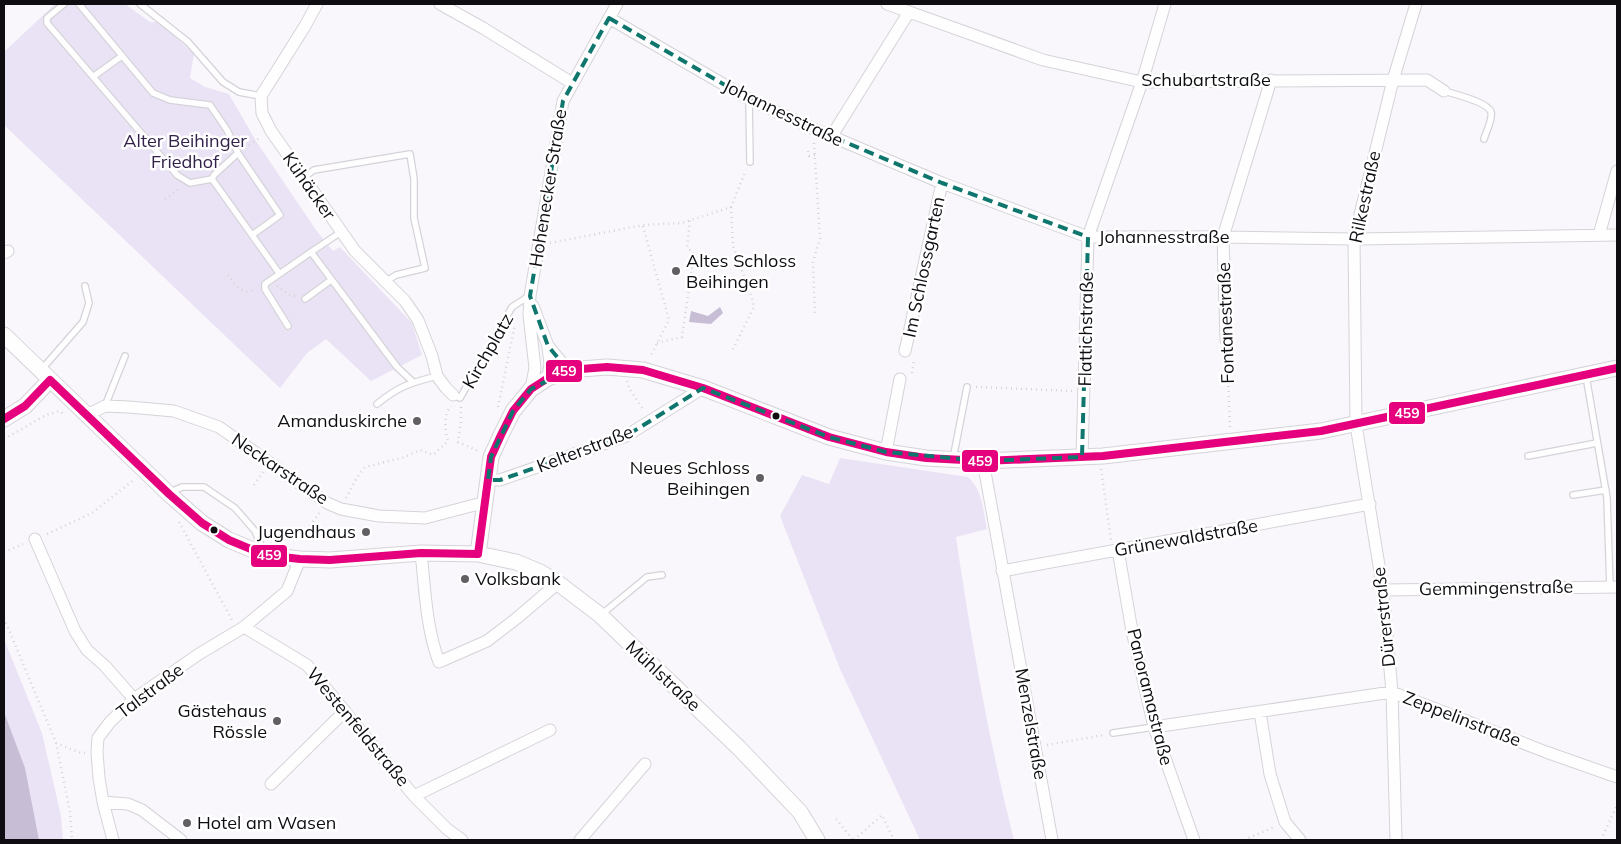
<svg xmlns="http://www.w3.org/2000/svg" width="1621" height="844" font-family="Mulish,sans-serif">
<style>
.green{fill:#eae3f5}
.water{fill:#c7bed6}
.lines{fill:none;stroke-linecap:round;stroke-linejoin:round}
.service-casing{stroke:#d5d3d8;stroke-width:8}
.minor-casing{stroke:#d5d3d8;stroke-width:13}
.secondary-casing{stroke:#d5d3d8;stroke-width:17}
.path{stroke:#d4d4d5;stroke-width:2.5;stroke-dasharray:1 4;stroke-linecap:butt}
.service{stroke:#fefeff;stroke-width:5.5}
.minor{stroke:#fefeff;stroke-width:11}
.secondary{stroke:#fefeff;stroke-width:15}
.bus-1-casing{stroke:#fff;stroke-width:11}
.bus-1{stroke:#e5007d;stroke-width:8}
.marked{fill:none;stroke:#0f766e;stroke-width:4;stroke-dasharray:10 6;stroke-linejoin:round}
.poi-dot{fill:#615f64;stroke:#fff;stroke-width:2}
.bus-dot{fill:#0f0d12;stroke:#fff;stroke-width:2}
.labels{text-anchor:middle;stroke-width:5;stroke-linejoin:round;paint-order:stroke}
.street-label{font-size:18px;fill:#0f0d12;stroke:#fff}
.park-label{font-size:18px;fill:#33214b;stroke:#fff}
.poi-label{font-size:18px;fill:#0f0d12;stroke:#fff;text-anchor:end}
.line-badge{stroke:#fff;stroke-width:2}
.badge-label{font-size:14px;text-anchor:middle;font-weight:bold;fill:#fff}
</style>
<rect width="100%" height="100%" fill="#f9f7fc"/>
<path class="green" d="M55,4H125L150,22H159L194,54L190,78L205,87L229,94L256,141L316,230L333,251L340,247L412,323L422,355L371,381L326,339L307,353L280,388L4,125V52Z
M840,458L968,477C983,491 983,510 987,529L956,537C971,639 989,741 1014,840H920L840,669L780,516L802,475L829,484Z
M4,639L42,733L61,816L63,840H4Z"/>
<path class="water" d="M720,307L723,313L711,324L689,322L691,311L708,316Z
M4,712L25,768L39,840H4Z"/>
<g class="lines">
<defs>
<path id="service" d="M64,4L47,18V23L177,175L190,183L212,179
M79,4L153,93L170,100L210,105L227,130L238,153L280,215L252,235
M140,4L188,42L223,82L239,92L261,96
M94,76L122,56
M1444,91C1454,94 1488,102 1491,112C1493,119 1486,132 1484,139
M749,99L750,162
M238,153L214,175L212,179L279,273
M304,177L314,170L410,154L414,179V218L425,268L396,275L385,282
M311,252L341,232
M305,299L331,280
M288,326L265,289V284L311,252L397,367L413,382
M42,369L83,322L89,303L85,286
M1586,376L1607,498L1610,587
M453,395L460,398L512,307L529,296
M377,404C399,386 410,383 437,376
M105,406L125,356
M1528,456L1597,443
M953,459L967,387
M169,493L182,487H204L235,508L255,531L263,550
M1573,495L1606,490
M602,614L647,577L662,575
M1113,733L1154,727"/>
<path id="minor" d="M317,4L305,26L261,96L262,113L271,131L355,251L405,301L418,320L432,356L437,376L446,388L453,395
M440,4L483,28L572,83
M887,4L1043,60L1142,82L1427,80L1444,91
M609,18L749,99L814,129L942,183L1088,237H1223L1354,239L1617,235
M831,137L909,12
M1599,235L1617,171
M4,253L8,251
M533,306L548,346L568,370
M1226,340L1223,237L1271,80
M905,351L942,183
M548,378L550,363L548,348
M531,389L535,368L529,315L530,296L563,101L617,4
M87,415L105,406L129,407L174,411L219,427L327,503L341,509L379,516L425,518L486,502
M886,452L900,379
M1082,457L1088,237L1142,82L1165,4
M983,461L1052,840
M488,480H500L626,436L703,388
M35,539L75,631L87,650L105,666L134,699
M1118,550L1132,631L1154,727L1194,840
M421,553C425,588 426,628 439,662L487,641L517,618L558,583
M1002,571L1370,504
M1383,590L1617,587
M244,627L307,665L414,796L447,829L462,840
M1260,712L1270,774L1285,822L1300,840
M1154,727L1392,692L1546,752L1617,777
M271,784L345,711
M414,796L550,730
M103,802L128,804L142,810L181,840
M113,840L103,802L99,778L97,752L98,738L110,722L134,699L199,654L244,627L287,591L300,559
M580,840L645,764
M1396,840L1392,692L1383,590L1356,425L1354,239L1393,80L1416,4"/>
<path id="secondary" d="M4,335L169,494L202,523L229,540L265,555L300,559L330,560L421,553L478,554L516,562L540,572L558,583L600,615L739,748L800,812L817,840
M4,419L25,406L50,380
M478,554L491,457L501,435L513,411L531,389L548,378L568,370L607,367L643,370L703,388L829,437L886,452L926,458L983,461L1103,456L1321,431L1617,368"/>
</defs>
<use href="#service" class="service-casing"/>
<use href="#minor" class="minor-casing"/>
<use href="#secondary" class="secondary-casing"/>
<path class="path" d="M814,143L820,238L813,262L815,315
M245,148L261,137
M808,151L809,156L815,155
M165,199L180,188
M731,207L733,246L752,298L754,307L732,351
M643,226L669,320L650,357
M550,243L643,225L682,223L731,207L746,170
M228,275C235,285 243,296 255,289
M277,286L290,295L296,296
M657,343L682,337L694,254L687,247L690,220
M1227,351L1230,428
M912,373L914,359
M627,381L629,388L644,411
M976,387L1073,391
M461,407V420L458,442L478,451
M498,407L515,324
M4,439L46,415L60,411L63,414
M1101,469L1111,540
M254,485L263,472
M346,498L356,479L365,467L405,457L420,450L433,455L448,441C445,430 443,416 451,406
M179,522L232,620
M307,530L320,512
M47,534L92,513L135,479
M4,552L23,544
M4,618L56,743L70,812L72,840
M56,743L81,753H85
M1047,745L1103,735
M836,819L853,840
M854,840L882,815L894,840
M1244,840L1274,827
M1601,840L1617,805"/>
<use href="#service" class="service"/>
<use href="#minor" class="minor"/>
<use href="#secondary" class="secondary"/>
<defs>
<path id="bus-1" d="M50,380L169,494L202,523L229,540L265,555L300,559L330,560L421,553L478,554
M4,419L25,406L50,380
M478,554L491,457L501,435L513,411L531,389L548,378L568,370L607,367L643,370L703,388L829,437L886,452L926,458L983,461L1103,456L1321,431L1617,368"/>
</defs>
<use href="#bus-1" class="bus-1-casing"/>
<use href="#bus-1" class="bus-1"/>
</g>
<path class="marked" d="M609,18L749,99L814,129L942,183L1088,237L1082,457L983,461L886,452L829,437L703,388L626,436L500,480H488L491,457L513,411L531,389L568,370L548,346L530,296L563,101Z"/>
<g class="poi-dot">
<circle cx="676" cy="271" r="5"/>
<circle cx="417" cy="421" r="5"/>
<circle cx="760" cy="478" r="5"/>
<circle cx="366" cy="532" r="5"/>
<circle cx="465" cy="579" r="5"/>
<circle cx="277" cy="721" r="5"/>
<circle cx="187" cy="823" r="5"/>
</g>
<g class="bus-dot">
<circle cx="776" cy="416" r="4.5"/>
<circle cx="214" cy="530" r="4.5"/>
</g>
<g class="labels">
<g class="street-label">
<text x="1206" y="86">Schubartstraße</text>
<text transform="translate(783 113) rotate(26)" y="6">Johannesstraße</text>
<text transform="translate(309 186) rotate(55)" y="6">Kühäcker</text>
<text transform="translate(548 188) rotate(-81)" y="6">Hohenecker Straße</text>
<text transform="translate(1365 197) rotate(-78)" y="6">Rilkestraße</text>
<text x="1164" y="243">Johannesstraße</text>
<text transform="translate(924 267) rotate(-78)" y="6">Im Schlossgarten</text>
<text transform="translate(1226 323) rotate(-92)" y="6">Fontanestraße</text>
<text transform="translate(1086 329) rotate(-89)" y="6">Flattichstraße</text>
<text transform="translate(488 351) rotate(-60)" y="6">Kirchplatz</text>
<text transform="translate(585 449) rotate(-21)" y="6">Kelterstraße</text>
<text transform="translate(280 469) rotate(34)" y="6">Neckarstraße</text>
<text transform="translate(1186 538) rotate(-10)" y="6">Grünewaldstraße</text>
<text transform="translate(1496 588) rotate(-1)" y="6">Gemmingenstraße</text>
<text transform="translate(1384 617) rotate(-96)" y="6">Dürerstraße</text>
<text transform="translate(663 676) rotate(43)" y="6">Mühlstraße</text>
<text transform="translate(150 691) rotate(-37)" y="6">Talstraße</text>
<text transform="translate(1150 697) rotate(76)" y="6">Panoramastraße</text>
<text transform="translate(1462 719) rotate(21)" y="6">Zeppelinstraße</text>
<text transform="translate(1031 724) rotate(80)" y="6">Menzelstraße</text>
<text transform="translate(358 727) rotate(50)" y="6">Westenfeldstraße</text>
</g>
<g class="park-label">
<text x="185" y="147">Alter Beihinger<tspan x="185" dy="21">Friedhof</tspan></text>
</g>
<g class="poi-label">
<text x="686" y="267" text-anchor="start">Altes Schloss<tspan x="686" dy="21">Beihingen</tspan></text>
<text x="407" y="427">Amanduskirche</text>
<text x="750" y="474">Neues Schloss<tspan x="750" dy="21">Beihingen</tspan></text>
<text x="356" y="538">Jugendhaus</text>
<text x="475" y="585" text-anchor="start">Volksbank</text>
<text x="267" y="717">Gästehaus<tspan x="267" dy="21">Rössle</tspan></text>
<text x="197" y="829" text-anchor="start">Hotel am Wasen</text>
</g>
</g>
<g class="line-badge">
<rect x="545" y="359" width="38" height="24" rx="5" fill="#e5007d"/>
<rect x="1388" y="401" width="38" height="24" rx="5" fill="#e5007d"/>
<rect x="961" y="449" width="38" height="24" rx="5" fill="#e5007d"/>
<rect x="250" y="544" width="38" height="24" rx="5" fill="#e5007d"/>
</g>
<g class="badge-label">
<text x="564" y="376">459</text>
<text x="1407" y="418">459</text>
<text x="980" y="466">459</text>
<text x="269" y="560">459</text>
</g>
<rect width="1621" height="844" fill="none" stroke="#0f0d12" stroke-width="10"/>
</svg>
